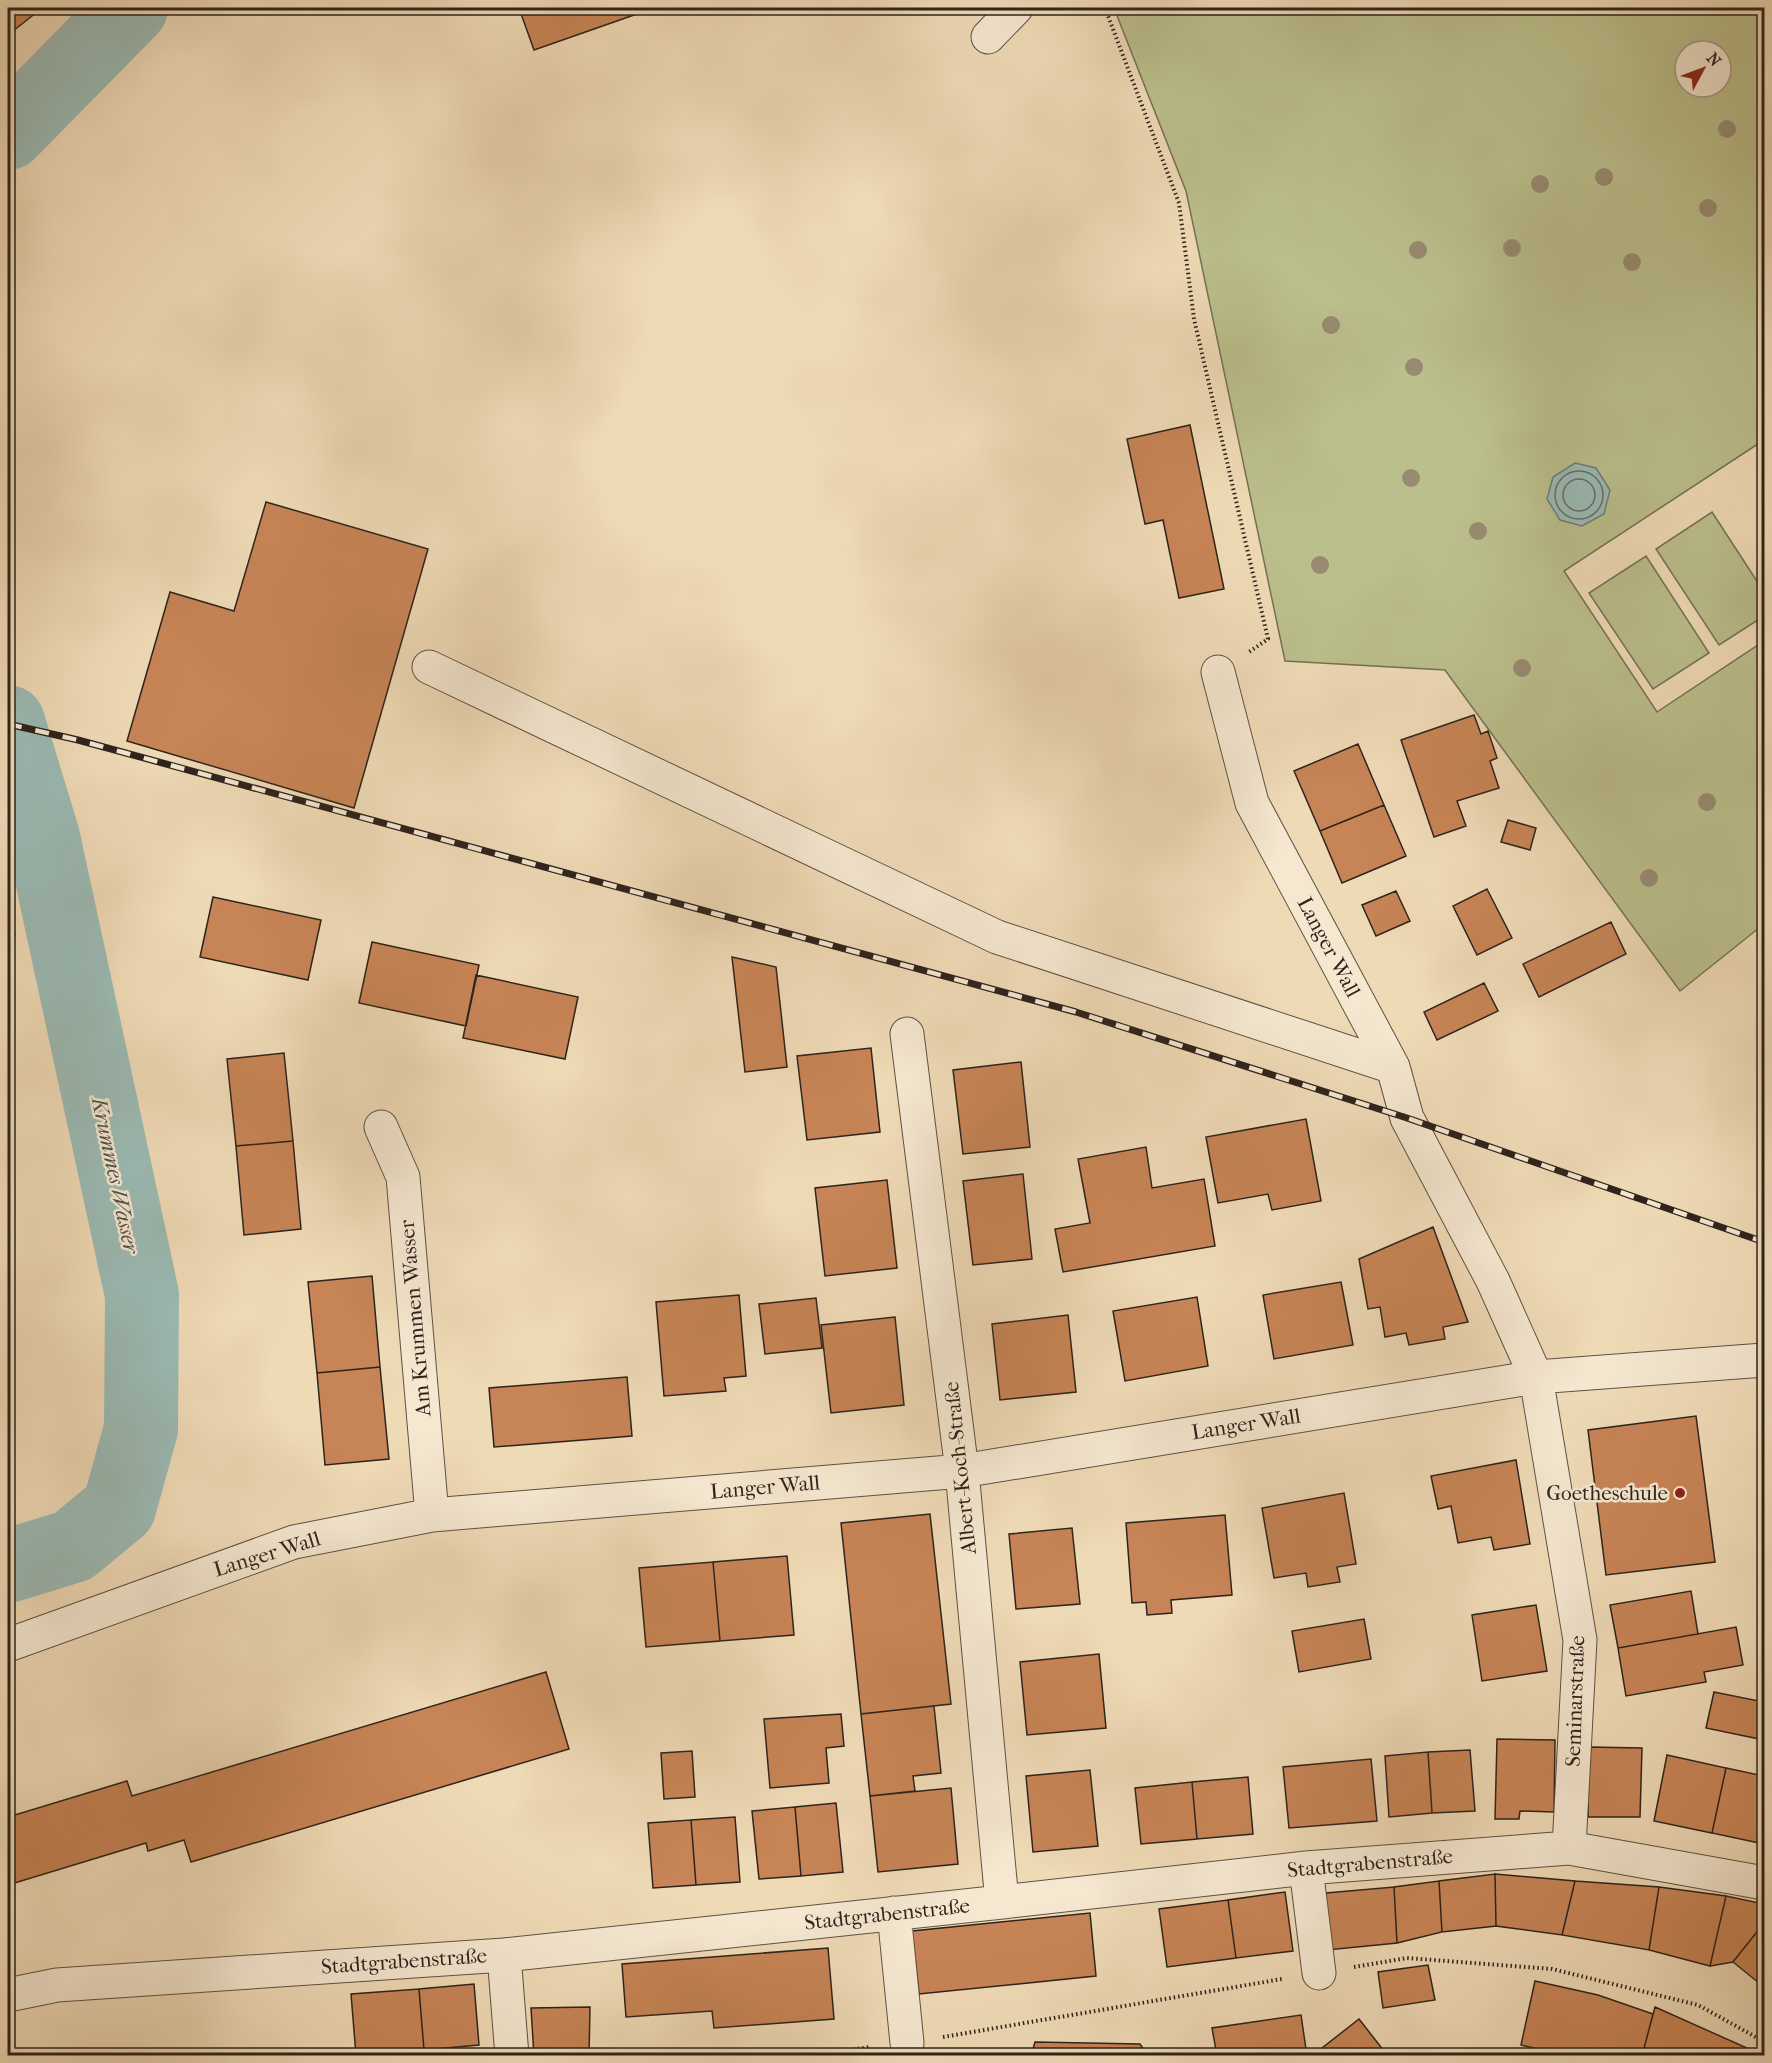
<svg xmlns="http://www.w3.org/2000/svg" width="1772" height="2063" font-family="'IM FELL French Canon',serif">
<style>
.green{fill:#bbbf8c;stroke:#747154;stroke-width:1.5;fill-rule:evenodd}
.water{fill:#9bbab4;stroke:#6f7e78;stroke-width:1.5}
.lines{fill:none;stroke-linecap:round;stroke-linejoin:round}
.shore{stroke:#646e68;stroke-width:1.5}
.river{stroke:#9bbab4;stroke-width:74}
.building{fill:#c78456;stroke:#2e231d;stroke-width:1.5}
.minor-casing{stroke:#5e5143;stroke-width:35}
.path{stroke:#2e231d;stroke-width:4;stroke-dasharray:1.5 3;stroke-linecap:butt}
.minor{stroke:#f5e7d0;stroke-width:33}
.rail-casing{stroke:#2e231d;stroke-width:7}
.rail{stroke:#f5e7d0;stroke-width:4.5;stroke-dasharray:14;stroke-linecap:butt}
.tree{fill:#988b71}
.poi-dot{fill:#8f2418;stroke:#f5e7d0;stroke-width:2}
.labels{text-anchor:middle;stroke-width:5;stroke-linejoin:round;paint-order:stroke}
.street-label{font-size:21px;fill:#2e231d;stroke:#f5e7d0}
.poi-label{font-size:21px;fill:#2e231d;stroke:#f5e7d0;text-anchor:end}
.water-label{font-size:22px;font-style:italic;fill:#4f504a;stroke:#f5e7d0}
</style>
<rect width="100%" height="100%" fill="#efdab6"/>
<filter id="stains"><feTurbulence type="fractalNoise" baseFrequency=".00333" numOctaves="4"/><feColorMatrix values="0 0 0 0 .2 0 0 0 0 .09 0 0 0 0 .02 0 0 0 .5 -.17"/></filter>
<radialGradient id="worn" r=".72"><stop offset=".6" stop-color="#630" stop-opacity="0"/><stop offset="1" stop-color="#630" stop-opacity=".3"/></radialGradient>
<path class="green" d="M1114,8H1764V440L1564,571L1657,712L1764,641V924L1680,991L1445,670L1285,661L1186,191ZM1685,51H1721V87H1685Z
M1712,512L1764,592V616L1719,645L1656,549Z
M1646,556L1709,653L1653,689L1589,593Z"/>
<path class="water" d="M1575,463L1596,468L1610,490L1604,514L1582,526L1560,520L1547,499L1553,477Z"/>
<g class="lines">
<path class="shore" d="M1555 495a24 24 0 1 1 48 0a24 24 0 1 1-48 0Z
M1563 495a16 16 0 1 1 32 0a16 16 0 1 1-32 0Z"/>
<path class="river" d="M8,133L131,8
M8,722L43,837L142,1295L141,1429L119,1508L73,1546L8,1566"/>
</g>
<path class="building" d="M8,8H42L8,35Z
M519,8H654L534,50Z
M1190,425L1224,589L1179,598L1163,520L1145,524L1127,439Z
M266,502L428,549L354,808L127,741L170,592L234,611Z
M1474,715L1481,734L1488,731L1497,758L1490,761L1499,788L1457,801L1466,826L1434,837L1401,740Z
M1358,744L1384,805L1320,831L1294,771Z
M1384,805L1406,856L1342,883L1320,831Z
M1508,820L1536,828L1530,850L1501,842Z
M1487,889L1512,938L1477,955L1453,906Z
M1396,891L1410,921L1376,936L1362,905Z
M213,897L321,920L308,980L200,957Z
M8,904L15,934L8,936Z
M1611,922L1626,954L1539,997L1523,964Z
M372,942L479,965L466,1026L359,1003Z
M732,957L776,967L787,1067L745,1072Z
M476,975L578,997L565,1059L463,1038Z
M1484,983L1498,1011L1437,1040L1424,1012Z
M871,1048L880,1132L807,1140L797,1056Z
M284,1053L293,1141L236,1146L227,1059Z
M1021,1062L1030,1147L963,1154L953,1070Z
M1306,1119L1321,1201L1272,1210L1268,1194L1218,1203L1206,1137Z
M293,1141L301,1229L244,1235L236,1146Z
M1146,1147L1152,1188L1204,1179L1215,1246L1063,1272L1055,1229L1090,1223L1078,1159Z
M1023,1174L1032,1259L973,1265L963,1181Z
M887,1180L897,1268L825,1276L815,1188Z
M1433,1227L1468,1322L1443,1327L1445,1339L1409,1345L1406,1333L1385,1337L1380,1307L1368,1309L1359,1259Z
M372,1276L380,1367L317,1373L308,1282Z
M1341,1282L1353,1345L1274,1359L1263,1295Z
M739,1295L746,1376L724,1378L726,1391L664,1396L656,1302Z
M1197,1297L1208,1366L1125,1381L1113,1311Z
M816,1298L822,1348L765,1354L759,1304Z
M1068,1315L1076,1392L1000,1400L992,1324Z
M895,1317L904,1405L831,1413L821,1325Z
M380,1367L389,1459L325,1465L317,1373Z
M627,1377L632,1436L494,1447L489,1388Z
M1696,1416L1715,1562L1606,1575L1588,1430Z
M1516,1460L1530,1544L1494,1550L1491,1537L1458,1543L1451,1506L1438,1509L1431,1476Z
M1344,1493L1356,1564L1337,1567L1340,1582L1308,1587L1306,1573L1274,1578L1262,1508Z
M930,1514L951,1704L861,1714L841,1523Z
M1225,1515L1232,1595L1171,1600L1172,1613L1147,1615L1146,1602L1132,1603L1126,1523Z
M1072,1528L1080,1604L1016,1609L1009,1534Z
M787,1556L794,1635L720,1641L713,1562Z
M713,1562L720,1641L646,1647L639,1568Z
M1691,1591L1698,1634L1618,1648L1610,1605Z
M1536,1605L1547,1671L1482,1681L1472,1615Z
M1364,1619L1371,1659L1299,1672L1292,1631Z
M1736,1627L1743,1665L1704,1672L1706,1682L1626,1696L1618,1648Z
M1099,1654L1106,1728L1027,1735L1020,1662Z
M546,1672L569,1749L191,1862L184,1840L148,1851L146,1843L8,1885V1817L127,1781L132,1796Z
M1714,1692L1764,1702V1740L1706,1728Z
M934,1706L941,1773L913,1776L915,1791L870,1796L861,1714Z
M841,1714L844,1746L826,1748L829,1783L770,1788L764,1719Z
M1497,1739L1555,1740L1554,1812L1520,1811L1519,1819H1495Z
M1589,1747L1642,1748L1640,1817H1588Z
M1470,1750L1475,1811L1432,1813L1428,1752Z
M692,1751L695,1797L664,1799L661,1753Z
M1428,1752L1432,1813L1389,1817L1385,1756Z
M1667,1755L1726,1768L1712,1833L1654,1821Z
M1371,1759L1377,1821L1289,1828L1283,1767Z
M1726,1768L1764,1776V1844L1712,1833Z
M1090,1770L1098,1846L1033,1852L1026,1776Z
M1248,1777L1253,1834L1197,1839L1192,1782Z
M1192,1782L1197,1839L1141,1844L1135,1788Z
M951,1788L958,1864L878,1872L870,1796Z
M836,1803L843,1872L801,1876L795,1807Z
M795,1807L801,1876L759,1879L752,1811Z
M735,1817L740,1882L696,1885L691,1820Z
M691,1820L696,1885L653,1888L648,1823Z
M1495,1874L1496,1926L1442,1932L1439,1881Z
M1495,1874L1575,1881L1562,1935L1496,1926Z
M1439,1881L1442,1932L1397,1943L1394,1887Z
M1575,1881L1659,1887L1649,1950L1562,1935Z
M1394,1887L1397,1943L1327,1950L1326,1893Z
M1659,1887L1726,1896L1710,1966L1649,1950Z
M1285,1892L1293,1951L1236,1958L1228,1900Z
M1726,1896L1764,1904V1923L1733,1962L1710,1966Z
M1228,1900L1236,1958L1167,1967L1159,1909Z
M1090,1913L1096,1976L919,1994L912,1931Z
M1764,1923V1987L1733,1962Z
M828,1948L834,2019L714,2028L712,2011L626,2017L622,1964Z
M1428,1965L1435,2000L1383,2008L1378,1972Z
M1535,1981L1598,1995L1653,2014L1642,2056H1569L1521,2045Z
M474,1984L479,2045L424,2050L419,1989Z
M419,1989L424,2050L356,2055L351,1994Z
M590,2007L589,2056H534L531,2008Z
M1655,2007L1758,2053L1757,2056H1642Z
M1301,2015L1307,2056H1217L1212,2028Z
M1359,2019L1384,2051L1379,2056H1320L1317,2052Z
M1035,2042L1140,2044L1148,2056H1031Z"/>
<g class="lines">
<defs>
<path id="minor" d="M988,37L1016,8
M429,667L997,937L1393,1067
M1218,672L1252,803L1393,1067L1407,1118L1493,1281L1536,1377L1580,1640L1569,1848
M907,1034L962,1471L1002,1902
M381,1127L403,1177L432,1515
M8,1645L294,1542L432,1515L962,1471L1536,1377L1764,1360
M1306,1868L1319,1973
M894,1913L907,2043
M504,1955L512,2056
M8,1995L57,1985L504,1955L1002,1902L1306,1868L1569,1848L1764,1883"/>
</defs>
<use href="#minor" class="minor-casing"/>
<path class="path" d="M1105,8L1179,203L1194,319L1268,639L1249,652
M1354,1967L1407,1958L1552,1969L1698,2005L1763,2041L1764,2038
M943,2037L1282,1979
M809,2056L870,2047"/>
<use href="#minor" class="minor"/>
<defs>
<path id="rail" d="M8,724L78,740L1076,1012L1407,1118L1764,1242"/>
</defs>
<use href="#rail" class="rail-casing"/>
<use href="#rail" class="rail"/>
</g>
<g class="tree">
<circle cx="1727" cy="129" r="9"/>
<circle cx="1604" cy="177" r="9"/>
<circle cx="1540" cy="184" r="9"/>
<circle cx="1708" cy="208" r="9"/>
<circle cx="1512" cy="248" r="9"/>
<circle cx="1418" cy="250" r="9"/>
<circle cx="1632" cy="262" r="9"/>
<circle cx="1331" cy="325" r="9"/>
<circle cx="1414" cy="367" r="9"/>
<circle cx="1411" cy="478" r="9"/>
<circle cx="1478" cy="531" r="9"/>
<circle cx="1320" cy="565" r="9"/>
<circle cx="1522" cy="668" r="9"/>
<circle cx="1707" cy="802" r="9"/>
<circle cx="1649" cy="878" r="9"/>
</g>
<circle class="poi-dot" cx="1680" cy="1493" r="6"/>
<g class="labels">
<g class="street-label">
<text transform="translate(1329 947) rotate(62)" y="7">Langer Wall</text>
<text transform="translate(415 1318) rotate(-95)" y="7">Am Krummen Wasser</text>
<text transform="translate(1246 1424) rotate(-9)" y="7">Langer Wall</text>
<text transform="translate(960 1468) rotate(-96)" y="7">Albert-Koch-Straße</text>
<text transform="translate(765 1487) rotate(-5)" y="7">Langer Wall</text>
<text transform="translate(267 1554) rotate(-17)" y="7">Langer Wall</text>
<text transform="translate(1575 1701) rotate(-88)" y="7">Seminarstraße</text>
<text transform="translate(1370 1863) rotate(-5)" y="7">Stadtgrabenstraße</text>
<text transform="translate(887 1914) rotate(-6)" y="7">Stadtgrabenstraße</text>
<text transform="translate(404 1961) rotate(-4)" y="7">Stadtgrabenstraße</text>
</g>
<g class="poi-label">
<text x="1668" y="1500">Goetheschule</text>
</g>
<g class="water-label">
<text transform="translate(116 1175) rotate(78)" y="8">Krummes Wasser</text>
</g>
</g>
<rect width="1772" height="2063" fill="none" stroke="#efdab6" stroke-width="30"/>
<rect x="9" y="9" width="1754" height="2045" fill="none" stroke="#2e231d" stroke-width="3"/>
<rect x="15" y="15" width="1742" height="2033" fill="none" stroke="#2e231d" stroke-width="1.5"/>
<g transform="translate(1703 69) rotate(49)"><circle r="28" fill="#f5e7d0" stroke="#a59988" stroke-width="1.5"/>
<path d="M0-4.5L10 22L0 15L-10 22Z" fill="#8f2418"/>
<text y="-9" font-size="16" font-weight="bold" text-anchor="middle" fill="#2e231d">N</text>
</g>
<rect width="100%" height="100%" filter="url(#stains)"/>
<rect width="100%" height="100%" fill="url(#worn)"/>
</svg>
